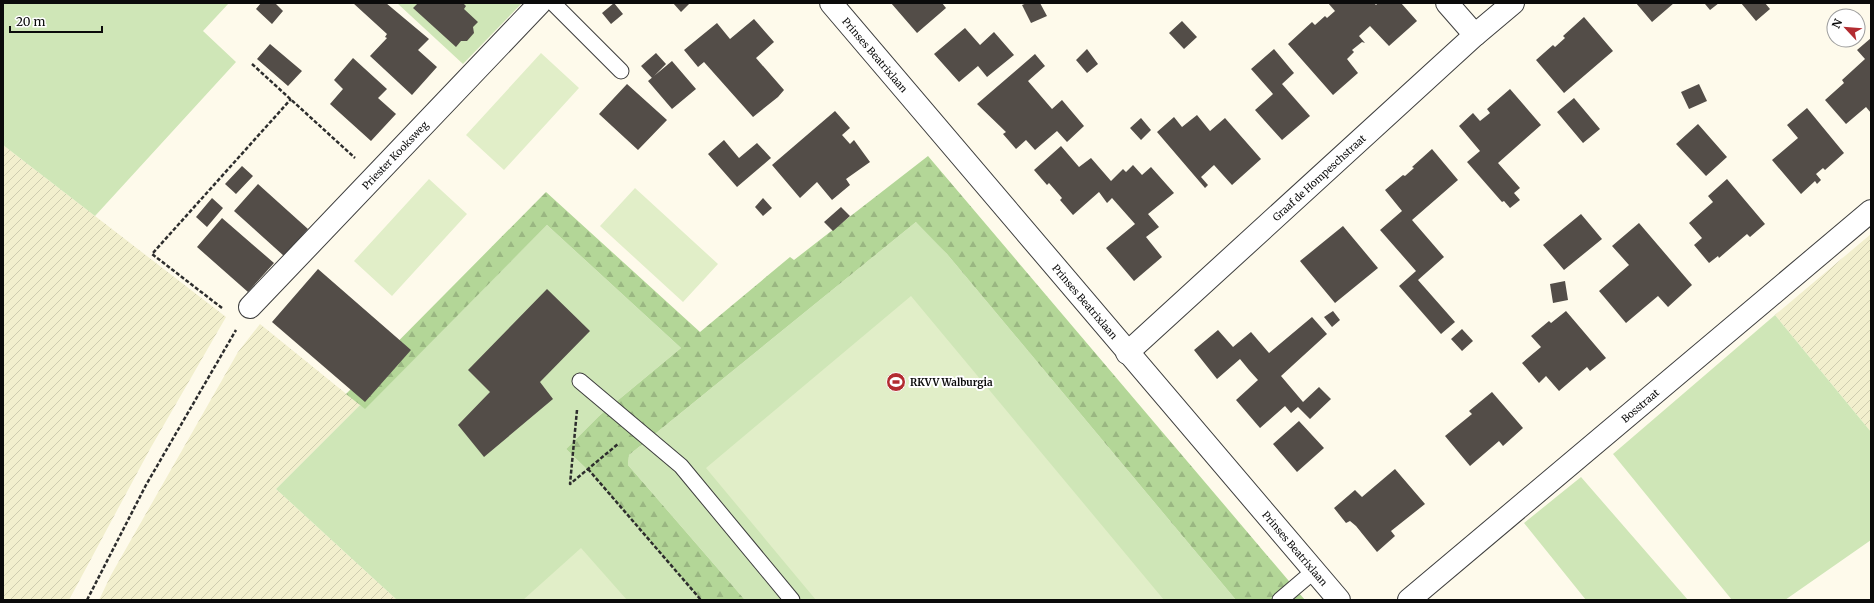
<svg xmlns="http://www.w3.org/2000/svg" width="1874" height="603" font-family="Merriweather,serif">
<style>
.farmland{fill:url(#farmland-furrows)}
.grass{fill:#cfe6b7}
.forest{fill:url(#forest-firs)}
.pitch{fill:#e1eec8}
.building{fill:#534d48}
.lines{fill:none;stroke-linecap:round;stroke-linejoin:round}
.service-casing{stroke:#3e3e3e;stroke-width:17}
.minor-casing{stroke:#3e3e3e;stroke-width:24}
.path{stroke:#2d2d2d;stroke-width:2.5;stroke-dasharray:4 2;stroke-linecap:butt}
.service{stroke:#fff;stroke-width:15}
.minor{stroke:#fff;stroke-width:22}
.labels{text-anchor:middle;stroke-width:4;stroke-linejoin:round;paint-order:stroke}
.street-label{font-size:10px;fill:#0b0b0b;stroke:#fff}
.poi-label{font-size:10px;font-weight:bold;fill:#0b0b0b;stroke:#fff;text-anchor:start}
</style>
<defs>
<pattern id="farmland-furrows" width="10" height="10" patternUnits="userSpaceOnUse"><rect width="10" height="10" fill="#f2efcd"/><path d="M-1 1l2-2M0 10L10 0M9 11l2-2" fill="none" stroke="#ceccaf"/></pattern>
<pattern id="forest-firs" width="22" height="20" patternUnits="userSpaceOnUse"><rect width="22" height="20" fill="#b3d697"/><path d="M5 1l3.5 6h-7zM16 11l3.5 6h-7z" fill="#99b681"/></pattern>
</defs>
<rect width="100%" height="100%" fill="#fefaeb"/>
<path class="farmland" d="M3,145L226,317L150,449L69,600H3Z
M1871,234V432L1775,315Z
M260,324L360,405L276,489L397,600H99L111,575L238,352Z"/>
<path class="grass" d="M3,3H229L203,31L236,62L95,216L3,145Z
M397,3H522L463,64Z
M916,222L919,223L947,254L1236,600H745L628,465L629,455Z
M547,225L681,348L599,416L566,449L594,476L701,600H397L276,489L360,405L365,408Z
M1775,315L1871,432V540L1785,600H1732L1613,454Z
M1581,477L1688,600H1586L1524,523Z"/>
<path class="forest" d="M928,156L1305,600H1236L947,254L916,222L629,455L628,465L745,600H701L594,476L566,449L599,416L681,348L547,225L365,409L346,394L546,192L700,332L790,257L794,260Z"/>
<path class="pitch" d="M541,53L579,88L504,170L466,135Z
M429,179L467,214L392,296L354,261Z
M635,188L718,264L683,302L600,226Z
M911,296L1164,600H816L706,468Z
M581,548L627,600H523Z"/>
<path class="building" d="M261,3H275L283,11L272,24L256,9Z
M353,3H386L429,39L418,50L437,67L412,95L370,56L387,38L385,37L387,34Z
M418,3H463L466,6L464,9L478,22L473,27L474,33L467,41H461L456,47L413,8Z
M614,3L623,14L611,24L602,13Z
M673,3H690L681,12Z
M891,3H942L946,8L917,33Z
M1027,3H1040L1047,16L1031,23L1022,5Z
M1328,3H1374L1376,5L1378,3H1401L1417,21L1389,46L1370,26L1359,36L1365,43L1362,42L1352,50L1354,52L1347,59L1358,73L1333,95L1288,44L1312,22L1315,25L1325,16L1327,18L1335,11Z
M1636,3H1674L1652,22Z
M1706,3H1719L1710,10L1705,4Z
M1741,3H1765L1770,9L1756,21Z
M1584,17L1613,51L1564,93L1536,60L1553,45L1555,47L1565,38L1563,36Z
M754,19L774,42L756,58L784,90L778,97L753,117L704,62L698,67L684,50L717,23L730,39Z
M1182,21L1197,37L1184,49L1169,33Z
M965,28L980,45L994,32L1014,55L987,77L978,66L959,82L934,54Z
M1871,38V113L1866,107L1846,124L1825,100L1844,83L1842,80L1865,59L1857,50Z
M270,44L302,71L288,86L257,59Z
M1087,49L1098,64L1087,73L1076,60Z
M1274,49L1294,73L1282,84L1310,116L1282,140L1255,110L1273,94L1251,69Z
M656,53L666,64L652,78L641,66Z
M1035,54L1045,66L1028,81L1052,109L1062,100L1084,126L1067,142L1057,131L1035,150L1026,140L1016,149L1003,134L1006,132L977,104Z
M353,58L387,89L378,98L396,114L371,141L330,104L343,89L334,80Z
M672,61L696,89L672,109L648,81Z
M627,84L667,120L638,150L599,114Z
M1699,84L1707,101L1689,109L1681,92Z
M1510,89L1541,125L1498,163L1520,188L1514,193L1520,200L1510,208L1504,201L1502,202L1467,162L1480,151L1459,126L1473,113L1480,121L1490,113L1487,109Z
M1574,98L1600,129L1583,143L1557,112Z
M1807,108L1844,153L1825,170L1823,168L1816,174L1821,180L1817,184L1815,181L1801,194L1772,160L1798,138L1787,125Z
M835,111L850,128L842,135L850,144L854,140L870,162L846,179L850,185L832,200L817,182L800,198L772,165Z
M1197,115L1210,131L1225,118L1261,159L1232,185L1214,165L1201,177L1208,185L1205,188L1157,132L1174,117L1182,127Z
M1141,118L1151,130L1141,140L1130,128Z
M1698,124L1727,157L1706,176L1676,144Z
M724,140L739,158L757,143L771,158L737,187L708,154Z
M1061,146L1079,167L1091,158L1111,181L1123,169L1126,172L1133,165L1142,175L1151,167L1174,193L1148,214L1159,227L1146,237L1162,257L1134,281L1106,248L1135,224L1112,198L1107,203L1099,192L1073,215L1060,200L1062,198L1049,183L1047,185L1034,170Z
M1432,149L1458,180L1412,220L1444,257L1418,280L1455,322L1441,334L1399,286L1416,271L1380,230L1402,211L1385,190L1403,175L1405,176L1414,168L1412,167Z
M242,166L253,176L236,194L225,184Z
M1727,179L1765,224L1750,237L1747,234L1719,258L1718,256L1709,263L1694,245L1702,238L1689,223L1713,202L1708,196Z
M258,184L308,229L284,256L234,211Z
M212,198L223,208L207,227L196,217Z
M763,198L772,208L763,216L755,207Z
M841,207L850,216L833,231L824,222Z
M1581,214L1602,239L1564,270L1543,245Z
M222,218L274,263L248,292L197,247Z
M1639,223L1692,285L1668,307L1658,296L1626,323L1599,291L1629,265L1612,246Z
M1343,226L1378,268L1335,303L1300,261Z
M318,269L411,350L365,402L272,322Z
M1565,281L1568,300L1553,303L1550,284Z
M547,289L590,331L540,382L553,399L484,457L458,425L490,392L468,370Z
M1333,311L1340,320L1332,327L1324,317Z
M1566,311L1606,358L1590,371L1587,367L1559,391L1546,376L1539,383L1522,363L1541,347L1531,336L1549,321L1551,323Z
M1312,317L1327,334L1281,376L1303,402L1319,387L1331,399L1310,419L1298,407L1291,413L1285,406L1260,428L1236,400L1258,380L1249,370L1240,359L1217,379L1194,350L1218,330L1233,347L1251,332L1269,353Z
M1462,329L1473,341L1462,351L1451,339Z
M1492,392L1523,428L1503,446L1499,441L1470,466L1445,436L1472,414L1469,411Z
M1299,421L1324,448L1297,472L1273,444Z
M1395,469L1425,504L1391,531L1395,536L1377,552L1356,526L1350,521L1346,523L1334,508L1355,490L1362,497Z"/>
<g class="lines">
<defs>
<path id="service" d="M553,3L621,71
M580,381L681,466L792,600
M1280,600L1314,571"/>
<g id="minor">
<path id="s1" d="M831,3L1339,600"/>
<path d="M1447,3L1475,35"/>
<path id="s2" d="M250,307L540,3"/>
<path id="s3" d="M1127,353L1475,35L1513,3"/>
<path id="s4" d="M1409,600L1871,211"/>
</g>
</defs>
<use href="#service" class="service-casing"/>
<use href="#minor" class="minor-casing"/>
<path class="path" d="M252,64L355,158
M222,308L152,254L291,99
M577,410L570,484L618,444
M588,469L701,600
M87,600L146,485L236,330"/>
<use href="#service" class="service"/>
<use href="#minor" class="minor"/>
</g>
<defs>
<symbol id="stadium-disc" viewBox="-11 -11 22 22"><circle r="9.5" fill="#b32c31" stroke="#fff"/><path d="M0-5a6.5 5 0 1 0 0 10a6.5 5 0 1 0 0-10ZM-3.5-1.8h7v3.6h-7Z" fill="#fff"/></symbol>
</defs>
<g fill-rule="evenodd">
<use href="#stadium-disc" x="885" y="371" width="22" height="22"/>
</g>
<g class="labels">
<g class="street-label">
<text dy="4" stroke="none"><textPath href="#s1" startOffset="68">Prinses Beatrixlaan</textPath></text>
<text dy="4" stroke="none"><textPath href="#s2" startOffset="210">Priester Kooksweg</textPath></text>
<text dy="4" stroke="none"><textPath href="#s3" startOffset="260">Graaf de Hompeschstraat</textPath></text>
<text dy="4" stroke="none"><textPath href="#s1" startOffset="392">Prinses Beatrixlaan</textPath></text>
<text dy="4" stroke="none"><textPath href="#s4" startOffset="302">Bosstraat</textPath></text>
<text dy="4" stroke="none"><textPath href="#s1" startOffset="716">Prinses Beatrixlaan</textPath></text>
</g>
<g class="poi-label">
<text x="910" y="386">RKVV Walburgia</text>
</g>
</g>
<rect width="1874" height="603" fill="none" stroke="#0b0b0b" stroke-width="8"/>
<g transform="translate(1846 28) rotate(296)"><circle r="19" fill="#ffffff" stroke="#9d9d9d"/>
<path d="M0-3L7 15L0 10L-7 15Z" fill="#b32c31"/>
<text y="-6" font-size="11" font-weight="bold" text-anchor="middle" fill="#0b0b0b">N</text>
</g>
<path d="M10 26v6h92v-6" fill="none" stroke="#0b0b0b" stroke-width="2"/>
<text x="16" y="26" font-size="12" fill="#0b0b0b" stroke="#ffffff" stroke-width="3" paint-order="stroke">20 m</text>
</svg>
